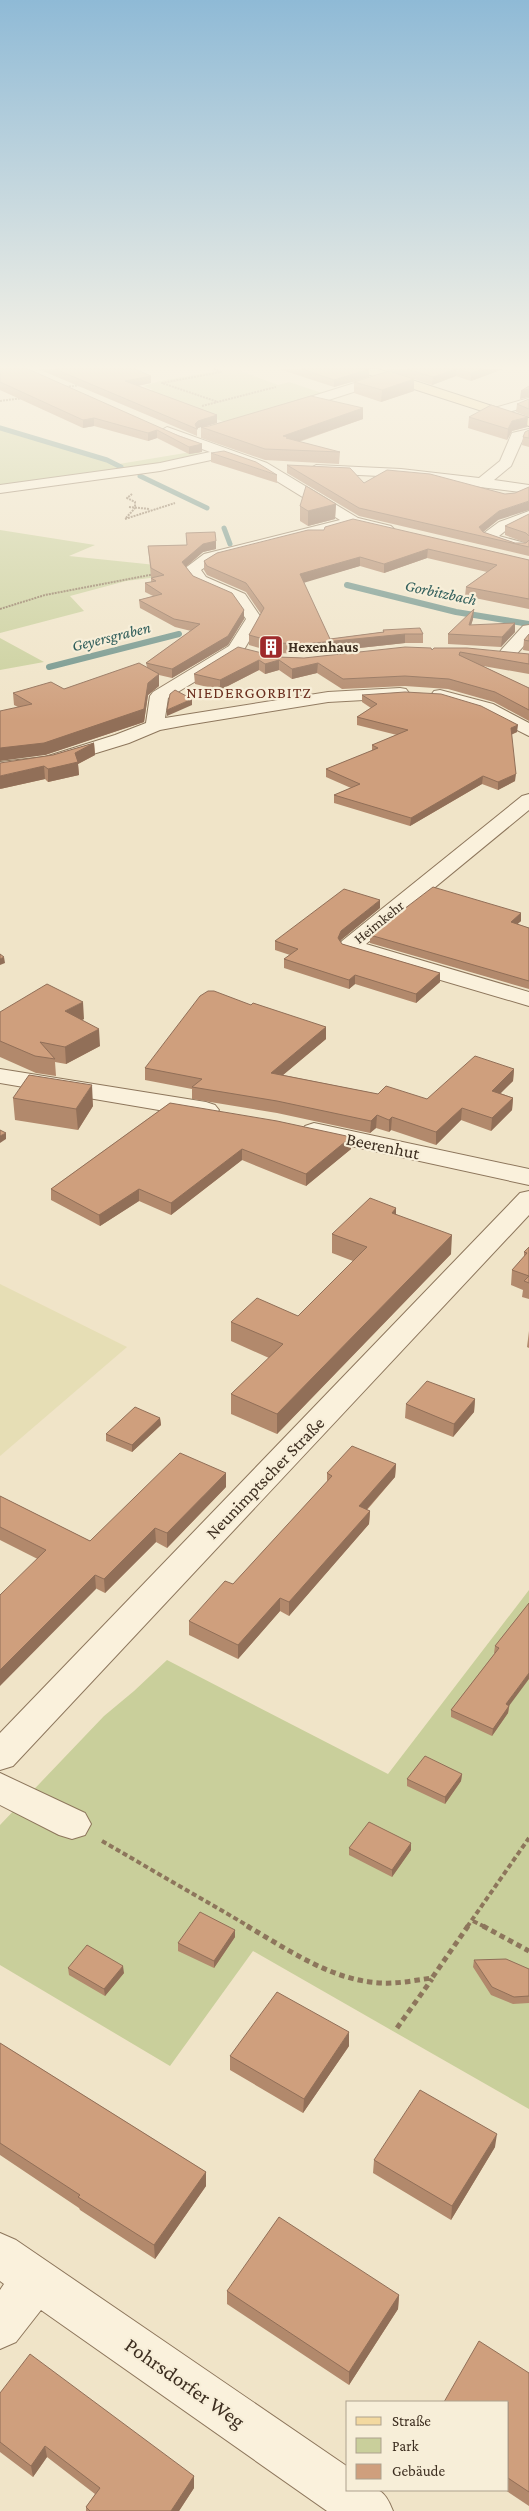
<svg xmlns="http://www.w3.org/2000/svg" width="529" height="2511" font-family="'Crimson Pro',serif">
<style>
.farmland{fill:#e6deb5}
.green{fill:#c9cf9b}
.lines{fill:none;stroke-linecap:round;stroke-linejoin:round}
.stream-far1{stroke:#6f938a;stroke-width:5}
.stream{stroke:#6f938a;stroke-width:6}
.minor-casing{stroke:#8d765c;stroke-width:2}
.major-casing{stroke:#5b4430;stroke-width:2}
.path-far2{stroke:#8d765c;stroke-width:2;stroke-dasharray:2 1;stroke-linecap:butt}
.path-far1{stroke:#8d765c;stroke-width:4;stroke-dasharray:5 3;stroke-linecap:butt}
.path{stroke:#8d765c;stroke-width:5;stroke-dasharray:5.5 4;stroke-linecap:butt}
.minor{fill:#faf1dc;fill-rule:evenodd}
.major{fill:#f3d9a0;fill-rule:evenodd}
.wall{fill:#b2896c}
.shaded-wall{fill:#916f58}
.building{fill:#cf9f7d;stroke:#916f58}
.labels{text-anchor:middle;stroke-width:4.5;stroke-linejoin:round;paint-order:stroke}
.far-poi-label{font-size:15px;font-weight:bold;fill:#3d2e20;stroke:#f7eed8;text-anchor:start}
.far-street-label{font-size:15px;fill:#3d2e20;stroke:#f7eed8}
.far-water-label{font-size:16px;font-style:italic;fill:#2f5d5a;stroke:#f7eed8}
.far-neighbourhood-label{font-size:16px;letter-spacing:1px;fill:#6b2e1e;stroke:#f7eed8}
.street-label{font-size:18px;fill:#3d2e20;stroke:#f7eed8}
.near-street-label{font-size:21px;fill:#3d2e20;stroke:#f7eed8}
</style>
<rect width="100%" height="100%" fill="#f0e4c8"/>
<path class="farmland" d="M0,1284L127,1347L0,1456Z"/>
<path class="green" d="M211,369H235L278,385L289,382L328,395L230,424L142,392L153,390L144,386L160,381L216,371Z
M0,427L119,464L203,450L194,456L175,461L0,486Z
M0,530L95,545L69,556L175,567L174,575L126,581L70,596L84,611L0,633Z
M0,638L44,662L0,670Z
M529,1590V2109L253,1951L170,2066L0,1965V1825L104,1716L134,1691L167,1660L388,1774Z"/>
<g class="lines">
<path class="stream-far1" d="M0,428L107,460L121,467
M140,476L207,508
M224,528L230,544"/>
<path class="stream" d="M347,585L456,612L529,624
M49,667L179,634"/>
<defs>
<path id="minor" d="M387,373L391,374L393,377L391,380L291,412L286,413L279,409L281,406Z
M529,398V406L496,416L489,412L491,409Z
M167,427L267,463L358,518L391,526L394,529L386,534L353,526L216,560L201,570L206,577L245,594L262,619L242,653L168,698L165,718L328,692L400,688L406,689L409,693L406,697L400,698L328,702L187,725L160,730L129,743L54,766L0,774V762L45,757L115,735L146,723L150,696L153,692L229,646L246,619L233,600L194,583L184,569L204,554L340,520L257,469L225,457L160,471L0,493V485L160,463L210,452L162,434L160,431Z
M529,429V437L523,439L511,466L494,480L529,485V493L401,477L316,473L309,469L316,465L401,469L479,478L500,461L512,433Z
M529,511V520L509,528L499,536L529,544V554L494,545L480,536L499,522Z
M529,625V640L514,657H502L499,653L502,649L523,626Z
M440,690L493,704L529,723V736L481,712L434,699L431,695L434,691Z
M529,794V810L366,944L529,992V1006L342,951L339,946L342,941L522,796Z
M0,1069L206,1102L215,1105L219,1110L215,1115L206,1118L0,1083Z
M314,1123L529,1169V1185L305,1136L301,1131L305,1126Z
M529,1191V1215L13,1766L0,1770V1733L520,1193Z
M0,1773L85,1813L91,1824L85,1835L72,1839L59,1835L0,1805Z
M0,2233L16,2240L348,2467V2490C376,2490 382,2483 393,2511H327L41,2310L16,2342L0,2349V2290L4,2284L0,2281Z"/>
<path id="major" d="M359,369H378L529,418V426L361,372Z"/>
</defs>
<use href="#minor" class="minor-casing"/>
<use href="#major" class="major-casing"/>
<path class="path-far2" d="M214,369L221,372L162,383L218,402
M66,387L80,385
M0,401L23,398
M202,406L276,387
M129,507L150,509
M126,518L135,508V502L127,498L132,494
M125,519L175,503
M0,609L45,595L155,574"/>
<path class="path-far1" d="M102,1841L250,1927
M473,1921L485,1927
M467,1927L529,1838"/>
<path class="path" d="M247,1926C289,1950 332,1981 382,1983C398,1984 416,1980 432,1978L468,1926
M483,1926L529,1951
M397,2028L432,1979"/>
<use href="#minor" class="minor"/>
<use href="#major" class="major"/>
</g>
<path class="wall" d="M0,369L202,444V452L189,454L157,438L148,441L94,426L83,428L0,390Z
M38,369H135L151,383L138,386L217,415V423L204,427L363,408V419L299,442L340,452L339,464L265,460L201,438V427L198,428L197,430V436Z
M279,369H369V377L334,387Z
M384,369H503L471,381L456,376L432,385Z
M354,382L414,391L381,402L354,393Z
M529,399V417L516,412L517,404Z
M469,417L527,427L512,431L507,440L468,428Z
M529,430V447L522,445L523,437Z
M211,453L277,475V483L211,462Z
M287,465L364,483L505,494L515,493L498,520L483,532L515,543H526L505,535V526L529,514V556L359,516L287,473Z
M336,504L335,519L308,526L300,521V506Z
M308,530L529,560V609L465,596L466,587L487,572L427,558L384,573L360,566L303,582L330,639L383,632V630L423,634V643H405L304,654L278,653L249,645V635L261,614L246,592L207,575L204,570V561Z
M216,541V549L203,552L186,567L193,576L244,610V619L228,645L172,678L159,675V686L148,695L144,722L45,755L18,707L14,705L13,693L64,689L147,667L146,663L191,631L175,627L140,608L139,600L153,596L145,592V583L151,582V578H153L151,577L148,546L187,545Z
M473,619L471,625L515,632L501,647L448,644V634Z
M529,634V651L523,650L524,640Z
M432,650L529,654V674L483,666L529,688V721L494,702L448,689L405,686L342,689L317,673L292,679L279,670L265,674L259,670L220,690L195,684L194,674L278,657L304,658Z
M362,695L517,732L511,735L515,781L498,790L482,784L410,826L334,803V795L351,788L326,777V769L372,751V745L397,735L357,725V717L371,708L362,702Z
M94,743L95,755L78,764L79,775L48,782L45,779L0,789L53,755Z
M380,908L341,940L340,942L342,944L440,973V982L416,1003L355,984L349,989L284,968V959L290,955L275,950V941Z
M521,913V921L517,924L529,928V989L370,943V935Z
M251,1005L326,1027V1039L283,1075L378,1094L427,1099L514,1069L513,1081L500,1093L513,1098L512,1110L491,1131L461,1120L436,1145L391,1130L389,1132L376,1128L370,1133L277,1113L192,1099V1089L145,1080V1068Z
M0,1012L84,1019L81,1020L100,1046L66,1064L55,1062L56,1076L36,1073L0,1057Z
M13,1098L93,1106L78,1130L15,1120Z
M170,1103L351,1149L306,1186L242,1160L171,1215L139,1201L100,1226L51,1200V1189Z
M396,1208V1214L451,1254L277,1434L231,1414V1394L269,1358L231,1341V1322L298,1316L353,1261L332,1253V1234Z
M529,1247V1299L522,1297L523,1290L511,1285L512,1270L524,1257V1252Z
M529,1331V1348L527,1347Z
M475,1399L474,1412L453,1437L405,1418L406,1404Z
M160,1418L161,1425L132,1452L106,1441V1434Z
M396,1464L395,1477L367,1510L370,1511L369,1524L289,1616L280,1611L238,1659L189,1635V1621L233,1584L327,1482V1473Z
M226,1487L167,1548L156,1542L105,1593L0,1540V1496L90,1541Z
M529,1603L508,1713L492,1736L451,1717V1710L495,1653H494L495,1646Z
M462,1774L461,1781L445,1804L407,1786V1779Z
M411,1843V1850L392,1877L349,1855V1848Z
M235,1930V1937L214,1968L178,1951V1943Z
M474,1960L529,1969V2003L513,2004L491,1995L473,1967Z
M68,1968L124,1973L105,1996L69,1975Z
M0,2043L206,2172V2186L155,2259L80,2210L79,2208L0,2155Z
M349,2046L303,2113L230,2070V2056Z
M495,2147L451,2220L373,2173L374,2160Z
M227,2291L399,2295L398,2309L349,2385L227,2304Z
M529,2373V2506L505,2490H508V2402Z
M0,2393L194,2476V2488L179,2511H86V2507L95,2494L47,2457L33,2477L0,2452Z"/>
<path class="shaded-wall" d="M369,369V377L334,387V380Z
M456,369V376L432,385L433,377Z
M483,369H503L471,381V373Z
M151,376V383L125,388V381Z
M414,379V391L381,402L382,390Z
M529,389V397L520,399L521,391Z
M363,408V419L288,445L283,436Z
M217,415V423L202,427H201L198,428L197,430L195,424L198,421Z
M528,417L527,427L512,431L507,440L508,429L512,421Z
M94,418V426L83,428V420Z
M157,430V438L148,441V433Z
M202,444V452L189,454V447Z
M529,501V510L498,520L478,536L479,527L499,511Z
M336,504L335,519L308,526V511Z
M216,541V549L203,552L182,570V562L203,544Z
M428,549L427,558L384,573V564Z
M360,557V566L300,584V574Z
M474,609L473,619L468,635L469,625Z
M244,610V619L228,645L172,678V669Z
M515,623V632L501,647L502,637Z
M405,634V643L304,654V644Z
M259,660V670L220,690V680Z
M279,660V670L265,674V664Z
M318,663L317,673L292,679V669Z
M159,674V686L148,695L144,722L45,755L0,761V748L148,683Z
M192,699V705L167,716V710Z
M518,725L517,732L510,735L511,728Z
M94,743L95,755L78,764L79,775L48,782V769L75,753Z
M44,766L45,779L0,789V776Z
M516,774L515,781L498,790V782Z
M483,776L482,784L410,826L411,818Z
M380,900V908L341,940L337,947L338,938L341,931Z
M521,913V921L510,931L511,922Z
M4,957L5,963L0,965V959Z
M440,973V982L416,1003V994Z
M355,975V984L349,989V980Z
M83,1002L84,1019L66,1028L65,1011Z
M326,1027V1039L271,1085V1073Z
M99,1029L100,1046L66,1064L65,1047Z
M514,1069L513,1081L491,1103L492,1091Z
M92,1085L93,1106L78,1130L76,1109Z
M513,1098L512,1110L491,1131L492,1118Z
M462,1108L461,1120L436,1145V1132Z
M377,1115L376,1128L370,1133L371,1121Z
M392,1117L391,1130L389,1132V1120Z
M6,1133V1139L0,1143V1136Z
M351,1137V1149L306,1186V1174Z
M242,1149V1160L171,1215V1203Z
M139,1189V1201L100,1226L99,1215Z
M396,1208V1227L392,1213Z
M452,1235L451,1254L277,1434V1414Z
M475,1399L474,1412L453,1437L454,1424Z
M160,1418L161,1425L132,1452V1445Z
M396,1464L395,1477L358,1519L359,1506Z
M226,1473V1487L167,1548V1533Z
M370,1511L369,1524L289,1616V1602Z
M155,1528L156,1542L105,1593L104,1579Z
M95,1575L96,1589L0,1686V1670Z
M280,1598V1611L238,1659V1645Z
M529,1673V1679L509,1706L508,1713L492,1736L493,1729L506,1704Z
M462,1774L461,1781L445,1804V1797Z
M411,1843V1850L392,1877V1870Z
M235,1930V1937L214,1968V1961Z
M123,1966L124,1973L105,1996L104,1989Z
M349,2032V2046L303,2113L304,2099Z
M497,2134L495,2147L451,2220L452,2206Z
M206,2172V2186L155,2259L154,2245Z
M399,2295L398,2309L349,2385V2372Z
M45,2446L47,2457L33,2477L31,2466Z
M194,2476V2488L179,2511H171Z"/>
<path class="building" d="M0,369H28L179,436L202,444L189,447L157,430L148,433L94,418L83,420L0,382Z
M55,369H135L151,376L125,381L217,415L198,421L195,424L197,429Z
M302,369H369L334,380Z
M407,369H483L471,373L456,369L433,377Z
M389,371L414,379L382,390L354,382Z
M529,386V389L521,391Z
M311,396L363,408L283,436L288,437L286,438L340,452L265,449L201,427L209,426Z
M529,399V409L517,404Z
M491,405L528,417L512,421L508,429L469,417Z
M529,430V438L523,437L525,432Z
M224,451L256,462L277,475L211,453Z
M287,465L350,468L364,483L387,470L430,474L505,494L515,493L529,487V501L499,511L479,527L483,532L515,543H526L529,540V547L359,508Z
M306,486L336,504L308,511L300,506Z
M529,514V536L526,533L505,526Z
M353,519L529,560V599L466,587L497,565L428,549L384,564L360,557L300,574L330,639L384,632L383,630L420,628L423,634H405L304,644L278,643L249,635L264,608L246,583L207,566L204,561L217,553L308,530H324L325,527Z
M215,532L216,541L203,544L182,562L193,576L232,593L244,610L228,636L172,669L146,663L200,624L174,619L139,600L162,594L145,583L156,581L151,578L164,575L151,568L148,546L187,545L186,533Z
M474,609L469,625L515,623L502,637L448,634Z
M529,634V641L524,640Z
M238,647L278,657L304,658L405,647L431,648L432,650L434,648H467L529,654V664L460,652L459,655L529,688V710L495,692L449,679L405,676L343,679L318,663L292,669L279,660L265,664L259,660L220,680L194,674Z
M139,663L159,674L148,683L144,709L44,743L0,748V711L32,704L13,693L51,682L64,689Z
M175,690L192,699L167,710L170,694Z
M405,692L441,694L481,706L518,725L511,728L516,774L498,782L483,776L411,818L334,795L360,784L326,769L378,748L372,745L408,730L357,717L377,704L362,695Z
M94,743L75,753L78,762L48,769L44,766L0,776V763L53,755Z
M433,887L521,913L511,922L529,928V981L370,935Z
M344,889L380,900L341,931L338,938L342,944L440,973L416,994L355,975L349,980L284,959L298,949L275,941Z
M0,954L4,957L0,959Z
M47,984L83,1002L65,1011L99,1029L65,1047L40,1042L55,1059L35,1056L0,1041V1012Z
M208,991H214L251,1005L253,1003L326,1027L271,1073L378,1094L386,1086L427,1099L475,1056L514,1069L492,1091L513,1098L492,1118L462,1108L436,1132L392,1117L389,1120L377,1115L371,1121L277,1101L192,1087L202,1079L145,1068L200,996Z
M29,1075L92,1085L76,1109L13,1098Z
M170,1103L277,1121L351,1137L306,1174L242,1149L171,1203L139,1189L99,1215L51,1189Z
M0,1130L6,1133L0,1136Z
M370,1198L396,1208L392,1213L452,1235L277,1414L231,1394L283,1344L231,1322L257,1298L298,1316L367,1247L332,1234Z
M529,1247V1283L524,1281L529,1276L512,1270L527,1253L524,1252Z
M427,1381L475,1399L454,1424L406,1404Z
M135,1407L160,1418L132,1445L106,1434Z
M352,1446L396,1464L359,1506L370,1511L289,1602L280,1598L238,1645L189,1621L225,1581L233,1584L332,1476L327,1473Z
M180,1453L226,1473L167,1533L155,1528L104,1579L95,1575L0,1670V1595L46,1550L0,1527V1496L90,1541Z
M529,1603V1673L506,1704L509,1706L493,1729L451,1710L499,1648L495,1646Z
M425,1756L462,1774L445,1797L407,1779Z
M369,1822L411,1843L392,1870L349,1848Z
M200,1912L235,1930L214,1961L178,1943Z
M87,1945L123,1966L104,1989L68,1968Z
M506,1959L529,1969V1996L514,1997L492,1987L474,1960Z
M277,1992L349,2032L304,2099L230,2056Z
M0,2043L206,2172L154,2245L78,2197L80,2195L0,2143Z
M420,2090L497,2134L452,2206L374,2160Z
M279,2217L399,2295L349,2372L227,2291Z
M479,2341L529,2373V2492L508,2478V2402H444Z
M30,2354L194,2476L171,2511H90L86,2507L100,2488L45,2446L31,2466L0,2442V2393Z"/>
<linearGradient id="sky" x2="0" y2="1"><stop stop-color="#8fbad6"/><stop offset="0.51" stop-color="#f8f3e6"/><stop offset="1" stop-color="#f8f3e6" stop-opacity="0"/></linearGradient>
<rect width="529" height="721" fill="url(#sky)"/>
<defs>
<symbol id="building-square" viewBox="-11 -11 22 22"><rect x="-9" y="-9" width="18" height="18" rx="4" fill="#9e2a2b" stroke="#f7eed8"/><path d="M-4-6H4V6H1V3H-1V6H-4ZM-2.5-4.3h1.7v1.8h-1.7ZM.8-4.3h1.7v1.8H.8ZM-2.5-1h1.7V.8h-1.7ZM.8-1h1.7V.8H.8Z" fill="#fff"/></symbol>
</defs>
<g fill-rule="evenodd">
<use href="#building-square" x="257" y="633" width="28" height="28"/>
</g>
<g class="labels">
<g class="far-poi-label">
<text x="288" y="652">Hexenhaus</text>
</g>
<g class="far-street-label">
<text transform="translate(379 922) rotate(-39)" y="5">Heimkehr</text>
</g>
<g class="far-water-label">
<text transform="translate(441 592) rotate(12)" y="6">Gorbitzbach</text>
<text transform="translate(111 636) rotate(-14)" y="6">Geyersgraben</text>
</g>
<g class="far-neighbourhood-label">
<text x="249" y="698">NIEDERGORBITZ</text>
</g>
<g class="street-label">
<text transform="translate(383 1146) rotate(12)" y="6">Beerenhut</text>
<text transform="translate(265 1478) rotate(-46)" y="6">Neunimptscher Straße</text>
</g>
<g class="near-street-label">
<text transform="translate(185 2383) rotate(35)" y="7">Pohrsdorfer Weg</text>
</g>
</g>
<rect x="346" y="2401" width="162" height="90" fill="#f7eed8" stroke="#ada18e"/>
<rect x="356" y="2417" width="25" height="8" fill="#f3d9a0" stroke="#ada18e"/>
<text x="392" y="2426" font-size="15" fill="#3d2e20">Straße</text>
<rect x="356" y="2438" width="25" height="15" fill="#c9cf9b" stroke="#ada18e"/>
<text x="392" y="2451" font-size="15" fill="#3d2e20">Park</text>
<rect x="356" y="2464" width="25" height="15" fill="#cf9f7d" stroke="#ada18e"/>
<text x="392" y="2476" font-size="15" fill="#3d2e20">Gebäude</text>
</svg>
